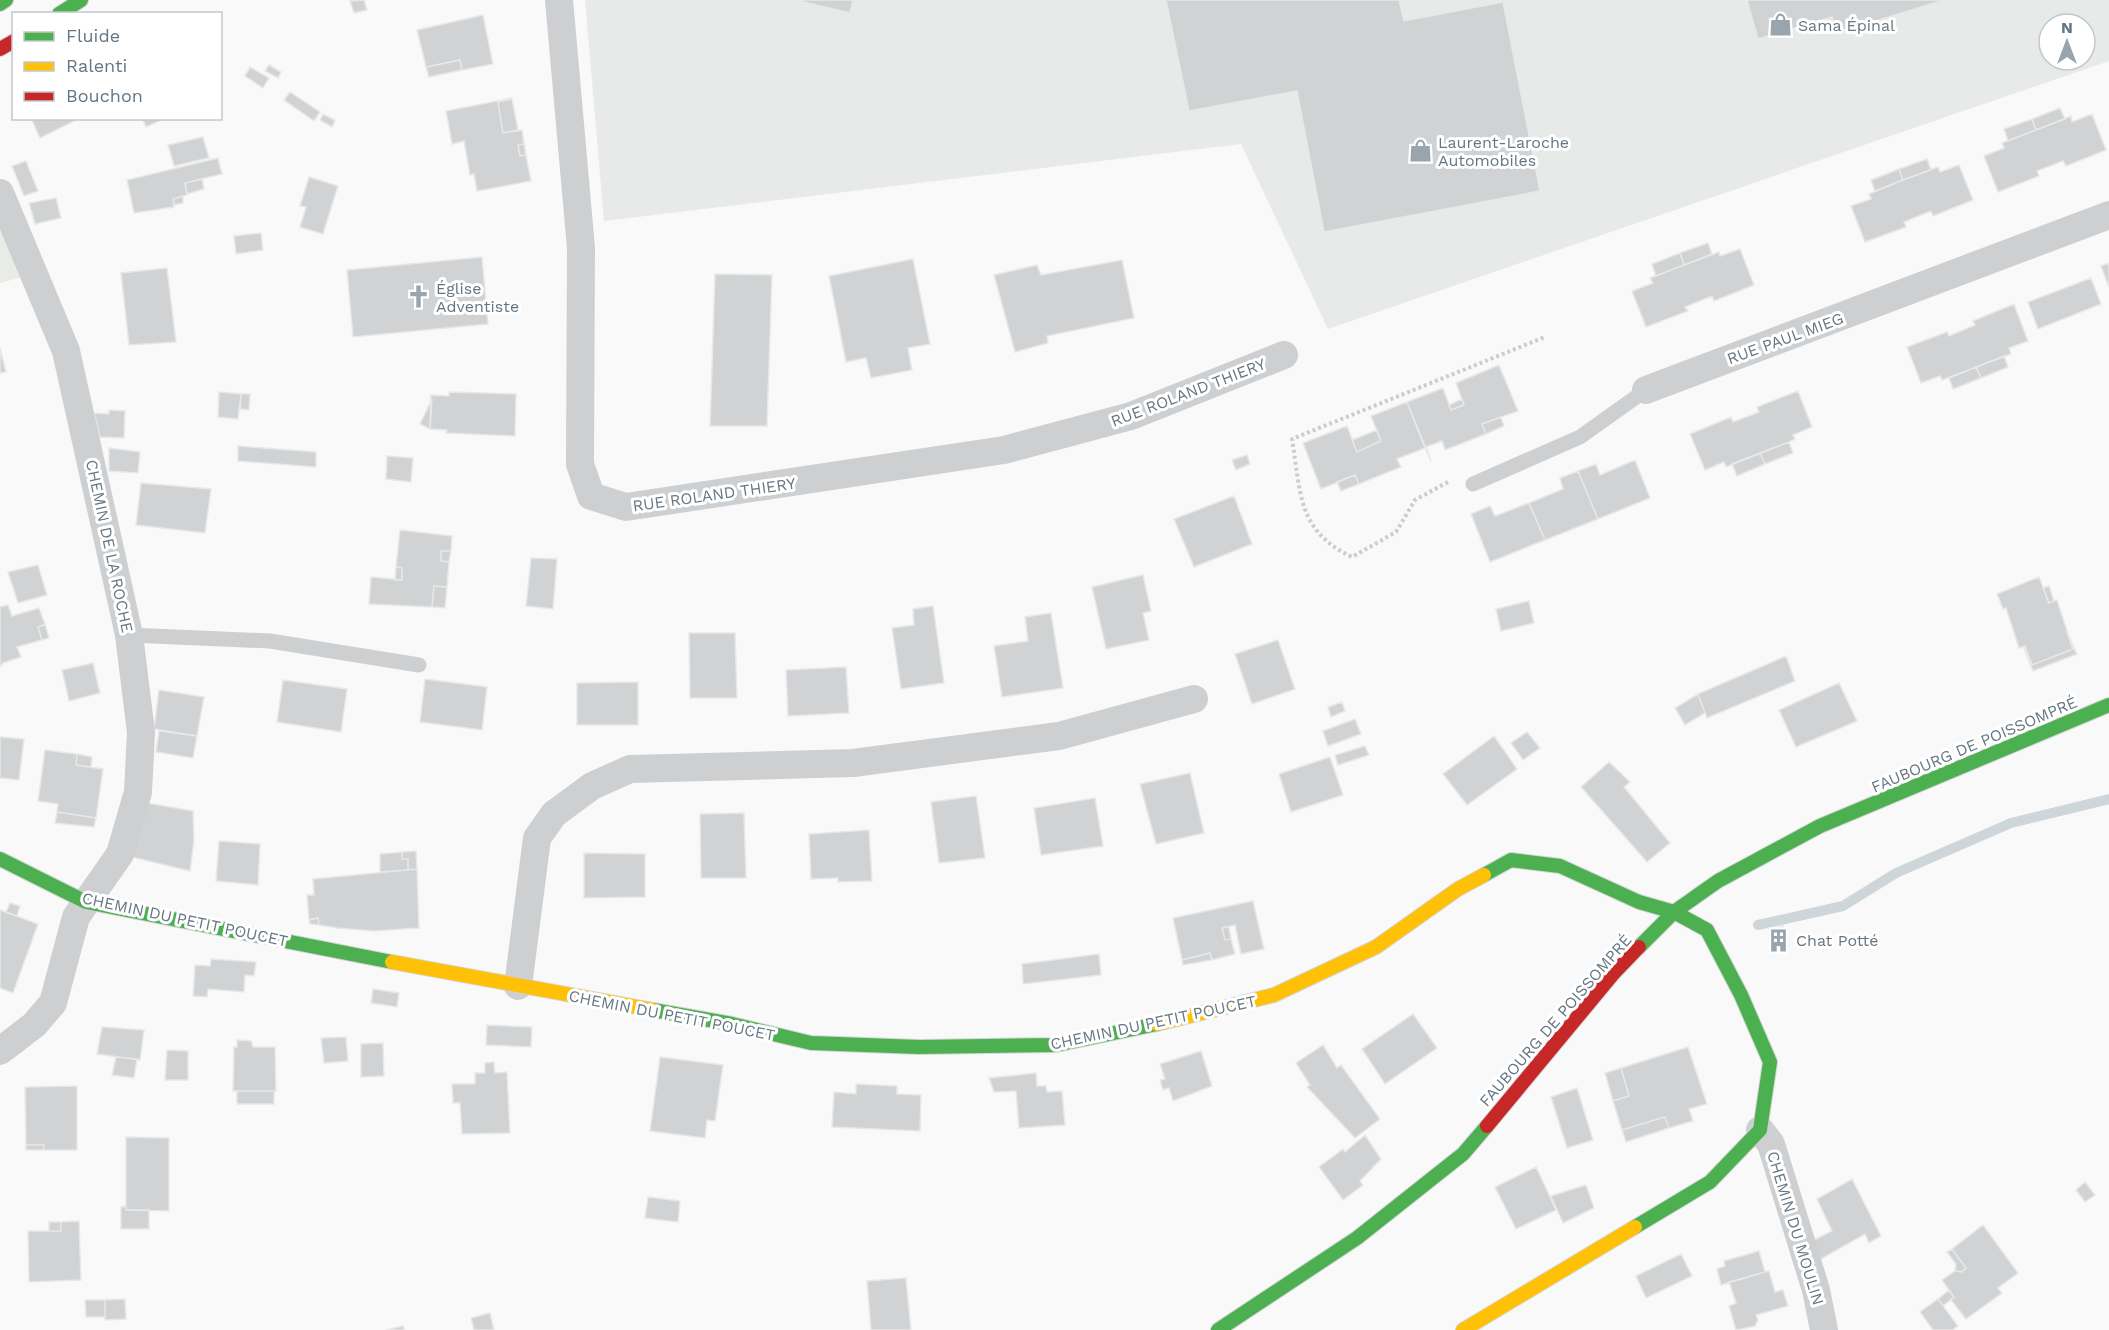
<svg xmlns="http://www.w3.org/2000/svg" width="2109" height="1330" font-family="'Work Sans',sans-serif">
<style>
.built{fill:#e8e9e9;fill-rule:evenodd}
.green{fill:#e8ebe6}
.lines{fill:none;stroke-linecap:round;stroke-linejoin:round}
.stream{stroke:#ced6d9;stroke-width:10}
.building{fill:#d0d2d3;stroke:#e8e8e8;stroke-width:1.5}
.fast-casing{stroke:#d5d6d7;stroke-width:16}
.slow-casing{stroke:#d5d6d7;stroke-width:16}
.jam-casing{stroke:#d5d6d7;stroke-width:16}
.path{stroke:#cbcccd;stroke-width:4;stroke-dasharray:3 3;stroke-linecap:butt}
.lane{stroke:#cecfd0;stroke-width:15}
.street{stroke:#cecfd0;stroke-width:28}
.fast{stroke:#4caf50;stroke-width:14}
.slow{stroke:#ffc107;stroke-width:14}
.jam{stroke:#c62828;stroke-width:14}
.labels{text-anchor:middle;stroke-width:6;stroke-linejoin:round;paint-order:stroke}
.poi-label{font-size:16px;fill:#657683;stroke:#fff;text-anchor:start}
.street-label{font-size:16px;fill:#657683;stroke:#fff}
</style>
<rect width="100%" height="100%" fill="#f9f9f9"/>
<path class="built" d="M585,0H2109V61L1328,329L1241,144L604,221ZM2049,24H2085V60H2049Z"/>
<path class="green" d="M0,218L26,276L0,283Z"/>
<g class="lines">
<path class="stream" d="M1758,925L1843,906L1896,873L2011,823L2109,799"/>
</g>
<path class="building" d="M364,0L367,10L354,13L350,1Z
M795,0H853L850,13Z
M1166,0H1399L1404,21L1503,2L1540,191L1324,232L1297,91L1189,111Z
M1747,0H1944L1837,33L1832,17L1758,39Z
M483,15L493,64L462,70L460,60L426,67L417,30Z
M460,60L462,70L429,77L426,67Z
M269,65L281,72L278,78L265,71Z
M250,67L269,78L263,88L245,76Z
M290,92L320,112L314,121L284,100Z
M512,98L498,102L503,133L522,130L524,144L518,145L520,156L526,155L531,181L477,191L474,174L470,175L464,141L452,144L446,111Z
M512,99L518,130L503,133L498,102Z
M2060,108L2065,119L2036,130L2032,119Z
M323,114L335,120L332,127L320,120Z
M2092,114L2106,150L2066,166L2063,161L2037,171L2039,176L1998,192L1984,156L2004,148L2002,143L2036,130L2071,116L2072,122Z
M31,118H80L40,138Z
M142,118H166L146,127Z
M2032,119L2036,130L2008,141L2004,129Z
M203,137L209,158L174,166L168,145Z
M524,144L526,155L520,156L518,145Z
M218,158L222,174L185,183L187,195L173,199L174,207L134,213L127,180Z
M1927,159L1931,170L1903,180L1899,169Z
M26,161L38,191L24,196L12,166Z
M1959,165L1973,200L1933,216L1931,211L1904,222L1906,227L1865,242L1851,206L1871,199L1869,194L1903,180L1938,167L1940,172Z
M1899,169L1903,180L1875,191L1871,180Z
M309,177L338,186L323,234L300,227L306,207L300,206Z
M202,179L204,189L187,194L185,183Z
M183,196V203L174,205L173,199Z
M56,198L61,218L35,224L29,203Z
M261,233L263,250L236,254L234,236Z
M1708,243L1712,254L1684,265L1680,253Z
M1740,249L1754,285L1714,301L1712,296L1685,307L1688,311L1646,327L1632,291L1653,283L1650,278L1719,252L1720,256Z
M1680,253L1684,265L1656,276L1652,264Z
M482,257L488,324L353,337L347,270Z
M913,259L930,344L908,348L912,370L871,378L866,358L846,362L829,276Z
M1122,260L1134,318L1047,336L1048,343L1015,352L994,275L1037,265L1041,275Z
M2109,263V287L2101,266Z
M167,268L176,342L129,345L121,273Z
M715,274L772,275L767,426H710Z
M2091,278L2101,304L2038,329L2028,302Z
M2014,304L2028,341L2009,348L2011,354L1942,380L1940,376L1921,383L1907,347L1947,332L1949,336L1975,325L1973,321Z
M0,348L6,372L0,373Z
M2004,356L2008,367L1981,378L1976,367Z
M1499,365L1518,411L1482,424L1486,434L1445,450L1442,441L1426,447L1431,461L1407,402L1443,388L1451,410L1464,405L1456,383Z
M1976,367L1981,378L1953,389L1949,378Z
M1798,391L1812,427L1793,435L1795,439L1789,442L1726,467L1724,462L1705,470L1690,434L1731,417L1733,422L1759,412L1757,407Z
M219,392L241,394L238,419L218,417Z
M449,392L516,394L515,436L446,433L447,430L430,429L431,395L449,396Z
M241,394H250L249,410L240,409Z
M432,399L430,429L420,424Z
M1462,399L1464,405L1451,410L1449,405Z
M1407,402L1425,448L1397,459L1401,467L1359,484L1355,475L1321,489L1303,443L1347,426L1357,452L1381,441L1371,416Z
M109,410L125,411L124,438L100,437L94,413L109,414Z
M1501,417L1504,426L1486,434L1482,424Z
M1377,430L1381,441L1357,452L1352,440Z
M1789,442L1793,453L1765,464L1760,453Z
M238,446L316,452V467L238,461Z
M109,448L140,452L138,473L109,471Z
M1760,453L1765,464L1737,476L1732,464Z
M1247,455L1250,464L1236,470L1232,460Z
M387,456L413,458L411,482L386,479Z
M1635,460L1650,498L1598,519L1578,471L1596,464L1600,475Z
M1578,471L1598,519L1545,540L1529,503L1563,489L1560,478Z
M1355,475L1359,484L1341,491L1337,482Z
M141,483L211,489L205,533L136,525Z
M1234,496L1252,544L1194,567L1174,519Z
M1529,503L1545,540L1490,562L1471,514L1490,506L1495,516Z
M400,530L452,536L451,551H441V561L449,562L447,587L434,586L432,607L369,604L371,577L402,580V568L396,567Z
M441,551H451L449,562L441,561Z
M531,558L557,559L553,609L526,606Z
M38,565L47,595L18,603L8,572Z
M396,567L402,568V580H395Z
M1143,575L1151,611L1143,613L1149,640L1106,649L1092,587Z
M2039,577L2049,603L2057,600L2073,649L2032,665L2025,646L2019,648L2006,608L2003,609L1997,594Z
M434,586L447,587L445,608L432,607Z
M2049,586L2054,601L2049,603L2043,588Z
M1529,601L1534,623L1501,631L1496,609Z
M8,605L12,616L39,608L45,624L38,627L42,640L17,647L21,657L3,663L0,667V607Z
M933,606L944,683L901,689L892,628L914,625L913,609Z
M1051,613L1063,688L1002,697L994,646L1028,641L1025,617Z
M45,624L49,638L42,640L38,627Z
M2066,630L2077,654L2033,671L2023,646L2032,665L2073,649Z
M689,633H735L737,698H690Z
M1278,640L1295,689L1252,704L1235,654Z
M1786,656L1795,681L1707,718L1698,694Z
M93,663L100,693L69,701L62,670Z
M846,667L849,713L788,716L786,670Z
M425,679L487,687L482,730L420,722Z
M283,680L347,689L341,732L277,722Z
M638,682V725H577V683Z
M1839,683L1857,721L1796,747L1779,710Z
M159,690L204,697L197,736L154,729Z
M1698,694L1705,713L1685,725L1675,708Z
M1342,702L1345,711L1331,717L1328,707Z
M1355,719L1361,734L1328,746L1323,731Z
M159,731L197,736L193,758L156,752Z
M1527,732L1540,748L1523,760L1511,743Z
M1494,736L1517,769L1467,805L1443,774Z
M0,737L24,739L19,780L0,778Z
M1365,746L1369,755L1338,765L1335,755Z
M45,750L77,754L76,765L103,769L96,818L57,812L58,804L38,801Z
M77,754L92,757L91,767L76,765Z
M1330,757L1343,795L1291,812L1279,774Z
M1609,762L1630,782L1624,787L1670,843L1647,862L1581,787Z
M1190,773L1204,833L1156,844L1140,784Z
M976,796L985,858L939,863L931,802Z
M1095,798L1103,846L1041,855L1034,808Z
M147,803L193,811L194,840L190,871L132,857Z
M57,812L96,818L94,827L55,823Z
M744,813L746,878H701L700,814Z
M869,830L872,881L838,882V878L811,879L809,834Z
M219,841L260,844L258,885L216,881Z
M416,851L417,869L408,870V859H402V852Z
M402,852V859H408V870L380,872V854Z
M584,853L645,854V897L584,898Z
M417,869L419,928L374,931L337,928L319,925L318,918L309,920L307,895H314L313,879Z
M1253,901L1264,949L1241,954L1235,925L1222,928L1225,940L1231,939L1235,954L1212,960L1210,953L1182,960L1173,918Z
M10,903L20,906L17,916L6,912Z
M0,910L38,924L13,993L0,988Z
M318,918L319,925L310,924L309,920Z
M1783,926L1786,950L1773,951L1769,929Z
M1229,927L1231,939L1225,940L1222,928Z
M1210,953L1212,960L1183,965L1182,960Z
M1099,954L1101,975L1023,984L1022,964Z
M211,959L256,962L254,976L245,975L244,992L208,989L207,997L193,996L195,965L210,966Z
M373,989L399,993L397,1007L371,1003Z
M1413,1014L1437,1048L1385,1084L1362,1049Z
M487,1025L532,1027L531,1047L486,1045Z
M102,1027L144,1030L140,1060L97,1054Z
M346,1037L348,1061L324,1063L321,1038Z
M237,1040L251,1041L253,1047H275L276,1091H233L234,1047H237Z
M383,1043L384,1076L361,1077V1044Z
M1323,1045L1337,1068L1341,1065L1380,1119L1355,1138L1307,1087L1310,1085L1296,1063Z
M1688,1047L1707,1104L1689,1109L1693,1121L1669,1128L1665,1117L1622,1130L1613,1101L1629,1096L1621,1068Z
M167,1050L188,1051V1080H165Z
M1201,1051L1212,1086L1173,1101L1169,1088L1163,1090L1160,1080L1165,1079L1160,1064Z
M116,1057L137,1059L134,1078L112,1075Z
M660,1057L723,1065L715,1121L707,1120L705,1138L650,1131Z
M494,1062L495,1073L507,1072L510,1133L462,1134L460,1103H453L452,1084H475V1073H485V1063Z
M1621,1068L1629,1096L1613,1101L1605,1073Z
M1036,1073L1037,1086H1046L1047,1092L1062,1091L1065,1125L1019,1128L1016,1091L994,1092L989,1078Z
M856,1084L897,1086V1094L921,1095L920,1131L832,1127L834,1092L856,1094Z
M77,1086V1150H43L44,1145H26L25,1087Z
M1577,1088L1593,1140L1567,1148L1551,1097Z
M237,1091H274V1104H237Z
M1665,1117L1669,1128L1626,1142L1622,1130Z
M1365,1135L1381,1159L1360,1181L1363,1185L1343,1200L1319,1167L1343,1149L1345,1152Z
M126,1137L169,1138V1211L126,1210Z
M26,1145H44L43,1150H26Z
M1536,1167L1556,1210L1516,1229L1495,1187Z
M1852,1179L1881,1236L1869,1243L1865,1234L1819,1260L1814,1240L1832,1231L1817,1199Z
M2085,1182L2095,1195L2085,1202L2076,1190Z
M1586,1185L1594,1208L1563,1223L1551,1196Z
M648,1197L680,1201L678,1222L645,1218Z
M126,1206V1210H149V1229H121V1207Z
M79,1221L81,1280L29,1282L28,1231H61V1222Z
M49,1222H61V1231H49Z
M1983,1225L2018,1273L1998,1288L2002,1293L1966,1319L1951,1300L1954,1297L1942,1280L1955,1271L1962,1272L1966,1268L1952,1249Z
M1952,1249L1966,1268L1962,1272L1955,1271L1956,1264L1947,1252Z
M1759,1251L1765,1272L1721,1285L1717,1269L1725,1266L1724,1261Z
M1681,1254L1692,1276L1646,1298L1636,1276Z
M1769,1271L1775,1292L1783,1290L1788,1306L1756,1315L1758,1320L1755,1326L1736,1330L1729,1306L1736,1303L1729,1282Z
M906,1278L911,1330H871L867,1281Z
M1949,1290L1954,1297L1943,1306L1938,1299Z
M125,1299L126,1319L105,1320V1300Z
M1938,1299L1958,1326L1952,1330H1933L1920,1312Z
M85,1300H105V1317H86Z
M490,1313L494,1330H474L471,1318Z
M403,1326L404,1330H386Z"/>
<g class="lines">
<defs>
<path id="fast" d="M0,4L6,0
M59,14L81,0
M0,859L86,902L392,962
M1484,875L1511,860L1560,866L1639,902L1674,912L1707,930L1741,995L1770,1062L1760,1130L1710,1182L1635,1227
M1639,947L1674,912L1718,881L1820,826L2109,705
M653,1010L732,1024L811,1043L919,1047L1056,1045L1157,1024
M1218,1330L1357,1238L1463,1154L1487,1126"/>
<path id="slow" d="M392,962L653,1010
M1157,1024L1274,995L1376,947L1458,889L1484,875
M1463,1330L1635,1227"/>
<path id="jam" d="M0,49L14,41
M1487,1126L1613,974L1639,947"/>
</defs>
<use href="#fast" class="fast-casing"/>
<use href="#slow" class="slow-casing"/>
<use href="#jam" class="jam-casing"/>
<path class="path" d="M1448,482L1415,500L1396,532L1352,557C1297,531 1301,493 1292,439L1545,337"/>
<path class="lane" d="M1473,484L1580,437L1646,390
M129,635L270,641L419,665"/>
<path class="street" d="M559,0L581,248L580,464L591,496L626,507L1004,450L1131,416L1284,355
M0,193L66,351L129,635L141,732L138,792L120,854L76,917L53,1003L34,1025L0,1051
M1646,390L2109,215
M518,986L537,838L554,814L592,786L630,769L853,763L1059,736L1194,699
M1760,1130L1771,1144L1816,1290L1824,1330"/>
<use href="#fast" class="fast"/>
<use href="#slow" class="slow"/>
<use href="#jam" class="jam"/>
</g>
<defs>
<symbol id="shop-bare" viewBox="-9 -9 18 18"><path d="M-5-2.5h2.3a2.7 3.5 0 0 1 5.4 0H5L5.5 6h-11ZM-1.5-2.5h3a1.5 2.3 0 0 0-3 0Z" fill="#99a4ac" stroke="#fff" stroke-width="2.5" paint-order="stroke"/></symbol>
<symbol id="church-bare" viewBox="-9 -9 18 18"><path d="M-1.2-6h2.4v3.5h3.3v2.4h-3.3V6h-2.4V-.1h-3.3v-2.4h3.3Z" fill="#99a4ac" stroke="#fff" stroke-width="2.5" paint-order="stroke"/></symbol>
<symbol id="building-bare" viewBox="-9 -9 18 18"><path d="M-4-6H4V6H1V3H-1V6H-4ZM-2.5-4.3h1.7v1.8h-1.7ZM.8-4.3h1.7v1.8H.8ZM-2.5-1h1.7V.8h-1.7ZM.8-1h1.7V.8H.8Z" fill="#99a4ac" stroke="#fff" stroke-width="2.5" paint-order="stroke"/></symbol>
</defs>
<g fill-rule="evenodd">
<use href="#shop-bare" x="1764" y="8" width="33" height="33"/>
<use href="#shop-bare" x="1404" y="134" width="33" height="33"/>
<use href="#church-bare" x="402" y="280" width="33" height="33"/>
<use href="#building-bare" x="1762" y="924" width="33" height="33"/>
</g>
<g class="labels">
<g class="poi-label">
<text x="1798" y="31">Sama Épinal</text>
<text x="1438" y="148">Laurent-Laroche<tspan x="1438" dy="18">Automobiles</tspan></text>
<text x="436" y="294">Église<tspan x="436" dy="18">Adventiste</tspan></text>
<text x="1796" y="946">Chat Potté</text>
</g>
<g class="street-label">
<text transform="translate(1785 338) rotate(-20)" y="6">RUE PAUL MIEG</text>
<text transform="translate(1188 392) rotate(-21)" y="6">RUE ROLAND THIERY</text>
<text transform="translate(714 494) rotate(-8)" y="6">RUE ROLAND THIERY</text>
<text transform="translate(110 546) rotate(78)" y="6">CHEMIN DE LA ROCHE</text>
<text transform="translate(1974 744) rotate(-23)" y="6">FAUBOURG DE POISSOMPRÉ</text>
<text transform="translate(185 919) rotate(12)" y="6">CHEMIN DU PETIT POUCET</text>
<text transform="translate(672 1015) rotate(11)" y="6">CHEMIN DU PETIT POUCET</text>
<text transform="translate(1555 1020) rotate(-49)" y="6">FAUBOURG DE POISSOMPRÉ</text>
<text transform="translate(1153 1022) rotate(-12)" y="6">CHEMIN DU PETIT POUCET</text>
<text transform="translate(1796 1228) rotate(73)" y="6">CHEMIN DU MOULIN</text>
</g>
</g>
<rect x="12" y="12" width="210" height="108" fill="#ffffff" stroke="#c1c8cd" stroke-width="1.5"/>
<rect x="24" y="32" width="30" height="9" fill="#4caf50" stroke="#c1c8cd" stroke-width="1.5"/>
<text x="66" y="42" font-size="18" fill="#657683">Fluide</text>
<rect x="24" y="62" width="30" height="9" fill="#ffc107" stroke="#c1c8cd" stroke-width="1.5"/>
<text x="66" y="72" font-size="18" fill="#657683">Ralenti</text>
<rect x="24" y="92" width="30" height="9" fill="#c62828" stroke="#c1c8cd" stroke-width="1.5"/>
<text x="66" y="102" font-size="18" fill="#657683">Bouchon</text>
<g transform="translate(2067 42)"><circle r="28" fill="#ffffff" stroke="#c1c8cd" stroke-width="1.5"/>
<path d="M0-4.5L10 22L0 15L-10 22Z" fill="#99a4ac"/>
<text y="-9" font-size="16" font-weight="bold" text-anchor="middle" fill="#657683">N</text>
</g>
</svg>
